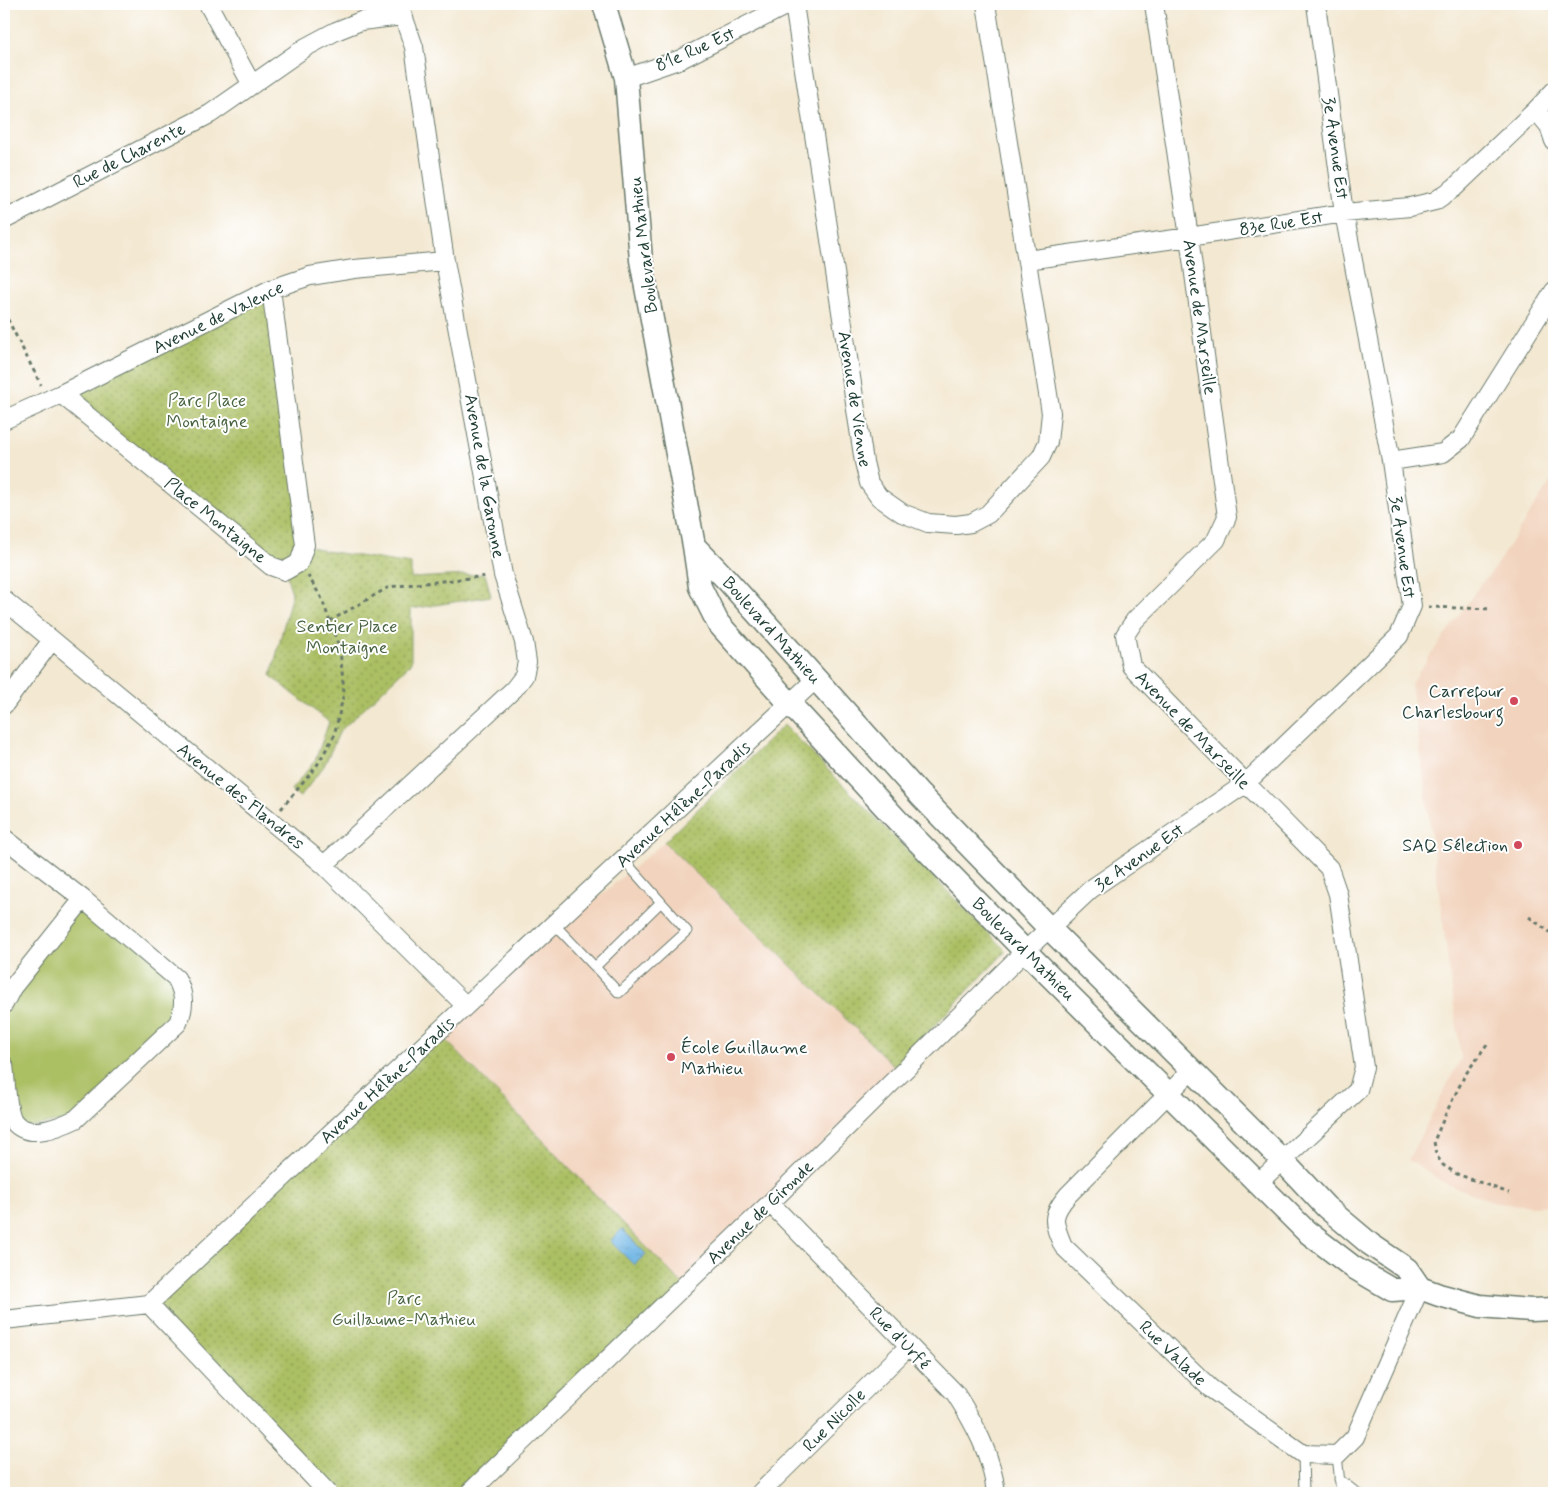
<svg xmlns="http://www.w3.org/2000/svg" width="1558" height="1497" font-family="Mynerve,sans-serif">
<style>
.built{fill:#f2d4be}
.grass{fill:#abbf63;stroke:#657e4c}
.park{fill:url(#park-dots);stroke:#657e4c}
.water{fill:url(#water-ripples);stroke:#46798c}
.lines{fill:none;stroke-linecap:round;stroke-linejoin:round}
.service-casing{stroke:#69796b;stroke-width:11}
.minor-casing{stroke:#69796b;stroke-width:20}
.tertiary-casing{stroke:#69796b;stroke-width:25}
.path{stroke:#69796b;stroke-width:3;stroke-dasharray:4 4;stroke-linecap:butt}
.service{stroke:#fff;stroke-width:9}
.minor{stroke:#fff;stroke-width:18}
.tertiary{stroke:#fff;stroke-width:22}
.poi-dot{fill:#d1495b;stroke:#fff;stroke-width:2}
.labels{text-anchor:middle;stroke-width:4;stroke-linejoin:round;paint-order:stroke}
.street-label{font-size:18px;fill:#1f3d34;stroke:#fff}
.park-label{font-size:18px;fill:#496442;stroke:#fff}
.poi-label{font-size:18px;fill:#1f3d34;stroke:#fff;text-anchor:end}
</style>
<defs>
<pattern id="park-dots" width="8" height="8" patternUnits="userSpaceOnUse" patternTransform="scale(1.25)"><rect width="8" height="8" fill="#abbf63"/><path d="M2 2h.1M6 6h.1" fill="none" stroke="#8b9c52" stroke-width="1.8" stroke-linecap="round"/></pattern>
<pattern id="water-ripples" width="26" height="14" patternUnits="userSpaceOnUse" patternTransform="scale(1.25)"><rect width="26" height="14" fill="#6eb5e5"/><path d="M2 4q2-2 4 0t4 0M15 11q2-2 4 0t4 0" fill="none" stroke="#5a94ba"/></pattern>
</defs>
<rect width="100%" height="100%" fill="#fff"/>
<filter id="ink" filterUnits="userSpaceOnUse"><feTurbulence type="fractalNoise" baseFrequency=".02" numOctaves="2"/><feDisplacementMap in="SourceGraphic" scale="10" xChannelSelector="R" yChannelSelector="G"/><feConvolveMatrix kernelMatrix="1 2 1 2 8 2 1 2 1" color-interpolation-filters="sRGB"/></filter>
<filter id="wash" filterUnits="userSpaceOnUse"><feTurbulence type="fractalNoise" baseFrequency=".0096" numOctaves="4" result="noise"/><feDisplacementMap in="SourceGraphic" scale="20" xChannelSelector="R" yChannelSelector="G"/><feGaussianBlur stdDeviation="1.12" result="paint"/><feColorMatrix in="noise" values="0 0 0 0 0 0 0 0 0 0 0 0 0 0 0 0 0 1.4 0 .05"/><feComposite in="paint" operator="in"/></filter>
<g filter="url(#wash)">
<rect width="100%" height="100%" fill="#f3e8d1"/>
<path class="built" d="M1554,476V1205L1533,1206L1497,1203L1445,1183L1408,1160L1461,1058L1411,683L1480,585L1491,573Z
M664,842L895,1067L684,1286L438,1032Z"/>
<path class="grass" d="M83,899L176,978L183,1012L76,1119L22,1128L4,1065V1004Z"/>
<path class="park" d="M271,289L305,545L326,551L411,564V578L485,574L491,596L411,609V663L340,731L324,766L300,797L291,790L315,761L329,722L271,676L292,593L285,571L61,394Z
M784,725L1006,951L895,1067L664,842Z
M438,1032L684,1286L469,1493H328L149,1304Z"/>
<path class="water" d="M622,1229L646,1254L634,1265L610,1241Z"/>
</g>
<g filter="url(#ink)">
<g class="lines">
<defs>
<path id="service" d="M554,924L595,967L661,902L623,859
M595,967L619,993L687,931L661,902
M1303,1454L1304,1493
M1337,1455L1341,1493
M1339,1479L1357,1493"/>
<path id="minor" d="M208,4L252,85
M794,4L864,462L869,483L879,497L902,513L928,523L956,525L971,523L988,514L1041,457L1048,442L1051,413L986,4
M1154,4L1189,237L1227,517L1216,540L1135,620L1125,635L1131,666L1329,868L1338,894L1364,1067L1358,1090L1258,1183
M626,78L681,59L789,4
M1536,110L1549,126L1554,141
M4,220L210,114L306,47L336,31L361,21L403,16
M1027,260L1189,237L1344,213L1410,207L1435,201L1454,188L1536,110L1554,91
M61,394L271,566L285,571L299,563L305,545L271,289
M4,420L61,394L271,289L310,276L354,269L445,261
M1391,461L1443,453L1461,439L1554,291
M4,600L324,865L466,1006
M4,705L52,640
M4,838L83,899L176,978C185,994 185,1007 178,1023L76,1119C59,1127 29,1140 14,1122C6,1111 6,1079 4,1065
M324,865L514,689L524,676L527,662L524,642L503,575L445,261L414,47L399,4
M4,1004L12,988L83,899
M1192,1070L1068,1195C1050,1216 1053,1222 1063,1246L1210,1388L1303,1454L1337,1455L1355,1437L1420,1288
M770,1203L955,1393C975,1424 992,1456 996,1493
M4,1320L149,1304
M328,1493L149,1304L438,1032L816,679
M469,1493L770,1203L1025,951L1091,889L1245,784L1399,636L1412,606L1391,461L1344,213L1316,4
M760,1493L908,1347"/>
<path id="tertiary" d="M604,4L626,78L641,260L694,546L700,587L718,623L790,704L897,820L1025,951L1306,1231L1353,1267L1392,1290L1420,1288L1439,1295L1480,1306L1531,1310L1554,1309
M694,546L727,580L920,795L1050,929L1282,1160L1326,1207L1370,1244L1407,1269L1420,1288"/>
</defs>
<use href="#service" class="service-casing"/>
<use href="#minor" class="minor-casing"/>
<use href="#tertiary" class="tertiary-casing"/>
<path class="path" d="M4,312L41,385
M1428,607L1492,609
M330,621L389,587L488,576
M281,809L316,767L334,736L344,693L340,649L321,597L308,576
M1529,917L1554,935
M1487,1044L1465,1075L1447,1111L1434,1141L1436,1155L1443,1165L1457,1174L1509,1193"/>
<use href="#service" class="service"/>
<use href="#minor" class="minor"/>
<use href="#tertiary" class="tertiary"/>
</g>
</g>
<g class="poi-dot">
<circle cx="1514" cy="701" r="5"/>
<circle cx="1518" cy="845" r="5"/>
<circle cx="671" cy="1057" r="5"/>
</g>
<g class="labels">
<g class="street-label">
<text transform="translate(695 49) rotate(-24)" y="6">81e Rue Est</text>
<text transform="translate(1336 148) rotate(82)" y="6">3e Avenue Est</text>
<text transform="translate(129 155) rotate(-27)" y="6">Rue de Charente</text>
<text transform="translate(1281 223) rotate(-9)" y="6">83e Rue Est</text>
<text transform="translate(643 245) rotate(-97)" y="6">Boulevard Mathieu</text>
<text transform="translate(218 317) rotate(-26)" y="6">Avenue de Valence</text>
<text transform="translate(1200 317) rotate(82)" y="6">Avenue de Marseille</text>
<text transform="translate(855 399) rotate(81)" y="6">Avenue de Vienne</text>
<text transform="translate(485 476) rotate(80)" y="6">Avenue de la Garonne</text>
<text transform="translate(216 520) rotate(39)" y="6">Place Montaigne</text>
<text transform="translate(1403 547) rotate(82)" y="6">3e Avenue Est</text>
<text transform="translate(772 630) rotate(48)" y="6">Boulevard Mathieu</text>
<text transform="translate(1193 730) rotate(46)" y="6">Avenue de Marseille</text>
<text transform="translate(241 796) rotate(39)" y="6">Avenue des Flandres</text>
<text transform="translate(683 804) rotate(-43)" y="6">Avenue Hélène-Paradis</text>
<text transform="translate(1139 857) rotate(-35)" y="6">3e Avenue Est</text>
<text transform="translate(1024 949) rotate(45)" y="6">Boulevard Mathieu</text>
<text transform="translate(387 1080) rotate(-43)" y="6">Avenue Hélène-Paradis</text>
<text transform="translate(760 1212) rotate(-44)" y="6">Avenue de Gironde</text>
<text transform="translate(900 1338) rotate(46)" y="6">Rue d'Urfé</text>
<text transform="translate(1173 1353) rotate(44)" y="6">Rue Valade</text>
<text transform="translate(834 1420) rotate(-45)" y="6">Rue Nicolle</text>
</g>
<g class="park-label">
<text x="207" y="406">Parc Place<tspan x="207" dy="21">Montaigne</tspan></text>
<text x="347" y="632">Sentier Place<tspan x="347" dy="21">Montaigne</tspan></text>
<text x="404" y="1304">Parc<tspan x="404" dy="21">Guillaume-Mathieu</tspan></text>
</g>
<g class="poi-label">
<text x="1504" y="697">Carrefour<tspan x="1504" dy="21">Charlesbourg</tspan></text>
<text x="1508" y="851">SAQ Sélection</text>
<text x="681" y="1053" text-anchor="start">École Guillaume<tspan x="681" dy="21">Mathieu</tspan></text>
</g>
</g>
<rect width="1558" height="1497" fill="none" stroke="#fff" stroke-width="20"/>
</svg>
